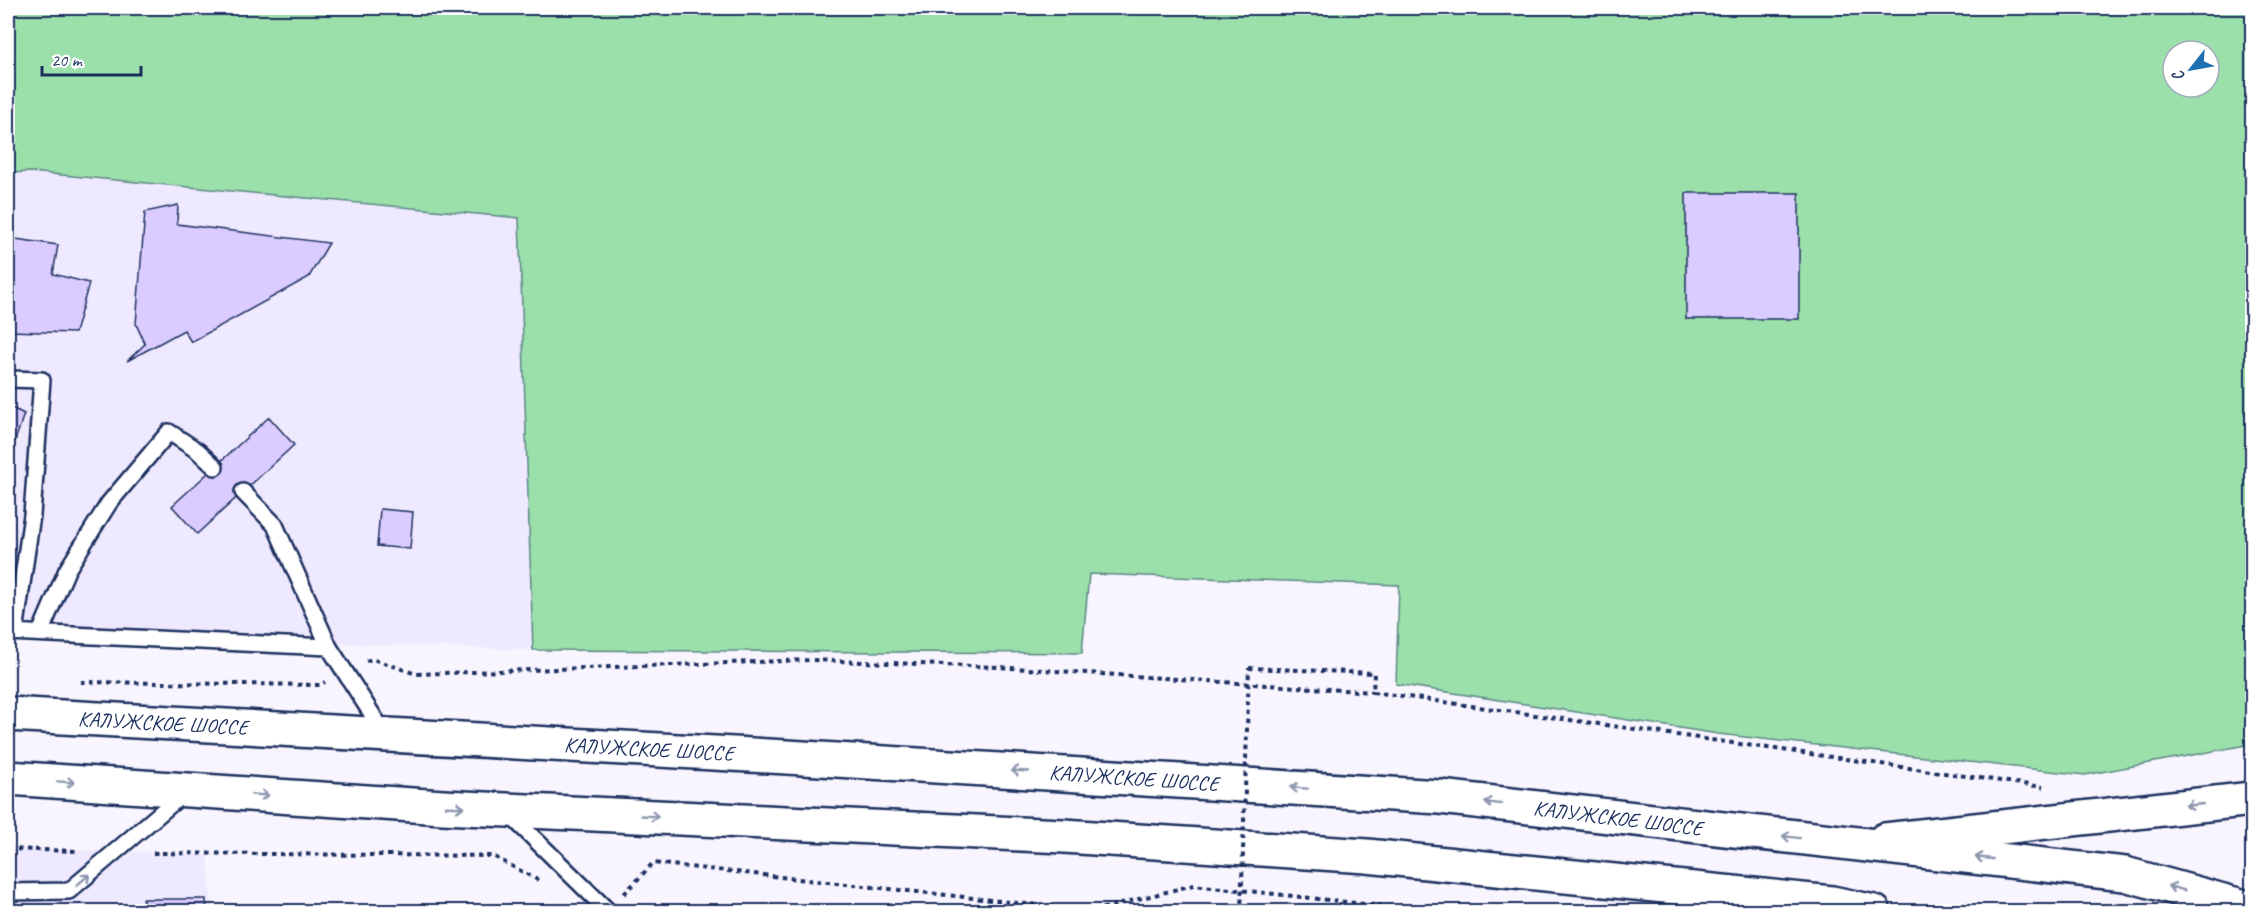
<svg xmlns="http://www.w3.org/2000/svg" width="2260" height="919" font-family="Caveat,sans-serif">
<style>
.built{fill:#efe9ff}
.green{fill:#9bdfab;stroke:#5b8784;stroke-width:1.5;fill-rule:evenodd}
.building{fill:#daccfe;stroke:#1b2f5e;stroke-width:1.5}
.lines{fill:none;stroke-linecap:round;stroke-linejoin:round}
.service-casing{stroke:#1b2f5e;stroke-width:20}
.secondary-casing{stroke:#1b2f5e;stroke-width:38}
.trunk-casing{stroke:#1b2f5e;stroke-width:38}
.path{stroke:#1b2f5e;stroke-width:4;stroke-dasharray:4.5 4.5;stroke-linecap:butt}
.service{stroke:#fff;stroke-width:15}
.secondary{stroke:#fff;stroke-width:33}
.trunk{stroke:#fff;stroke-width:33}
.path-bridge{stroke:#1b2f5e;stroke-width:4;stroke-dasharray:4.5 4.5;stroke-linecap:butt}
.oneway{stroke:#8d97ae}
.labels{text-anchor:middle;stroke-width:6;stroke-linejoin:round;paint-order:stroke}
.street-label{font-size:21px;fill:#1b2f5e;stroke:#fff}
</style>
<rect width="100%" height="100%" fill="#f8f5ff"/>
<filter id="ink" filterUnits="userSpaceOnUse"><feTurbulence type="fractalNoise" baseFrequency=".0167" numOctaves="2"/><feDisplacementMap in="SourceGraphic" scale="12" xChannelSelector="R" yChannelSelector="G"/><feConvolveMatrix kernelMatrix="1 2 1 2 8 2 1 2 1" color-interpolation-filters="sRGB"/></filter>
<g filter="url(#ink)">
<path class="built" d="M30,172L519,218L533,650L8,633V173Z
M8,847L208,855L212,911L8,912Z"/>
<path class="green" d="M8,8H2252V744L2085,775L1718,734L1396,684L1399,585L1089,574L1082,653L533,650L519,218L30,172L8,173ZM2173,51H2209V87H2173Z"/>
<path class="building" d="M1686,193H1799V319H1686Z
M178,205L177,224L329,243L309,277L191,342L184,330L127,361L145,344L136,324L145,212Z
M8,238L58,245L53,274L89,283L75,333L8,331Z
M8,406L24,414L15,441H8Z
M269,417L294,445L197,534L172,506Z
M380,509L413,512L410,549L377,546Z
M143,899H206L207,912H144Z"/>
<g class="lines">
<defs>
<path id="service" d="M8,379L42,380L32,515L15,632
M243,492L275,525L329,647
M8,632L329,647L384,733
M40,633L67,570L109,503L169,432L198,451L215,467
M508,813L609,912
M8,892L69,891L184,793"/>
<path id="secondary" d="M1885,840L2252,799"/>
<path id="trunk" d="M8,714L787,757L1440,797L2125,874L2252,909
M8,778L443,807L1064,836L1367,856L1832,903L1874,912"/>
</defs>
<use href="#service" class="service-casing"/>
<use href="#secondary" class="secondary-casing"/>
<use href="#trunk" class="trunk-casing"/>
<path class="path" d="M366,661L373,659L416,674L812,660L997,667L1373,692
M1249,668L1374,673L1373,692L2043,787
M81,682L320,685L325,682
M8,849L79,851
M153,853L493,856L538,880
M624,894L653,863L1092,911L1193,885L1437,912"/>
<use href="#service" class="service"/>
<use href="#secondary" class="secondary"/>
<use href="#trunk" class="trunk"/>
<path class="path-bridge" d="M1241,912L1249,668"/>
</g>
<defs><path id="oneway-shaft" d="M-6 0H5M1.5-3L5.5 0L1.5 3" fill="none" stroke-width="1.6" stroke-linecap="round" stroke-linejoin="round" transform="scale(1.5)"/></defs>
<g class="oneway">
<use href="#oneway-shaft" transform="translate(1020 771) rotate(-177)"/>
<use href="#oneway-shaft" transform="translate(66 782) rotate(4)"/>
<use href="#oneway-shaft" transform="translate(1299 788) rotate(-176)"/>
<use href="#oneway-shaft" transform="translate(260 795) rotate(3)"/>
<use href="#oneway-shaft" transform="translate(1493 803) rotate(-173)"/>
<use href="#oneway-shaft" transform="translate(2194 805) rotate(174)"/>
<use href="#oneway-shaft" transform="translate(455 807) rotate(2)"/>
<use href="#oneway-shaft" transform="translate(650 816) rotate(3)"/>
<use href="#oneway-shaft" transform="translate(1791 837) rotate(-173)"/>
<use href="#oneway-shaft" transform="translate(1984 858) rotate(-174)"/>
<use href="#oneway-shaft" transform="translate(83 880) rotate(-40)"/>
<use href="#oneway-shaft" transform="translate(2176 888) rotate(-165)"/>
</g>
</g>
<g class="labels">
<g class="street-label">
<text transform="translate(163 723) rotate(3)" y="7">КАЛУЖСКОЕ ШОССЕ</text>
<text transform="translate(649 749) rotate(3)" y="7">КАЛУЖСКОЕ ШОССЕ</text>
<text transform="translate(1134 778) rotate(4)" y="7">КАЛУЖСКОЕ ШОССЕ</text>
<text transform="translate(1618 818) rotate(7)" y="7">КАЛУЖСКОЕ ШОССЕ</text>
</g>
</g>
<rect width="2260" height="919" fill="none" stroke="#fff" stroke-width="30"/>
<rect x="15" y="15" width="2230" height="889" fill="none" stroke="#1b2f5e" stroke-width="2" filter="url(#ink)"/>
<g transform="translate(2191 69) rotate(239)"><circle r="28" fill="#ffffff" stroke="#a4acbf" stroke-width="1.5"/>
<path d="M0-4.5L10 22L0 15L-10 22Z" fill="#1f6fb2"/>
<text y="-9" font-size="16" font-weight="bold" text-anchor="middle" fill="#1b2f5e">С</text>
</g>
<path d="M42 66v9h99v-9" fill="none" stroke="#1b2f5e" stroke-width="3"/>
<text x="51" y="66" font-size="18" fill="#1b2f5e" stroke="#ffffff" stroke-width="4.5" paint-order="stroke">20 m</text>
</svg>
